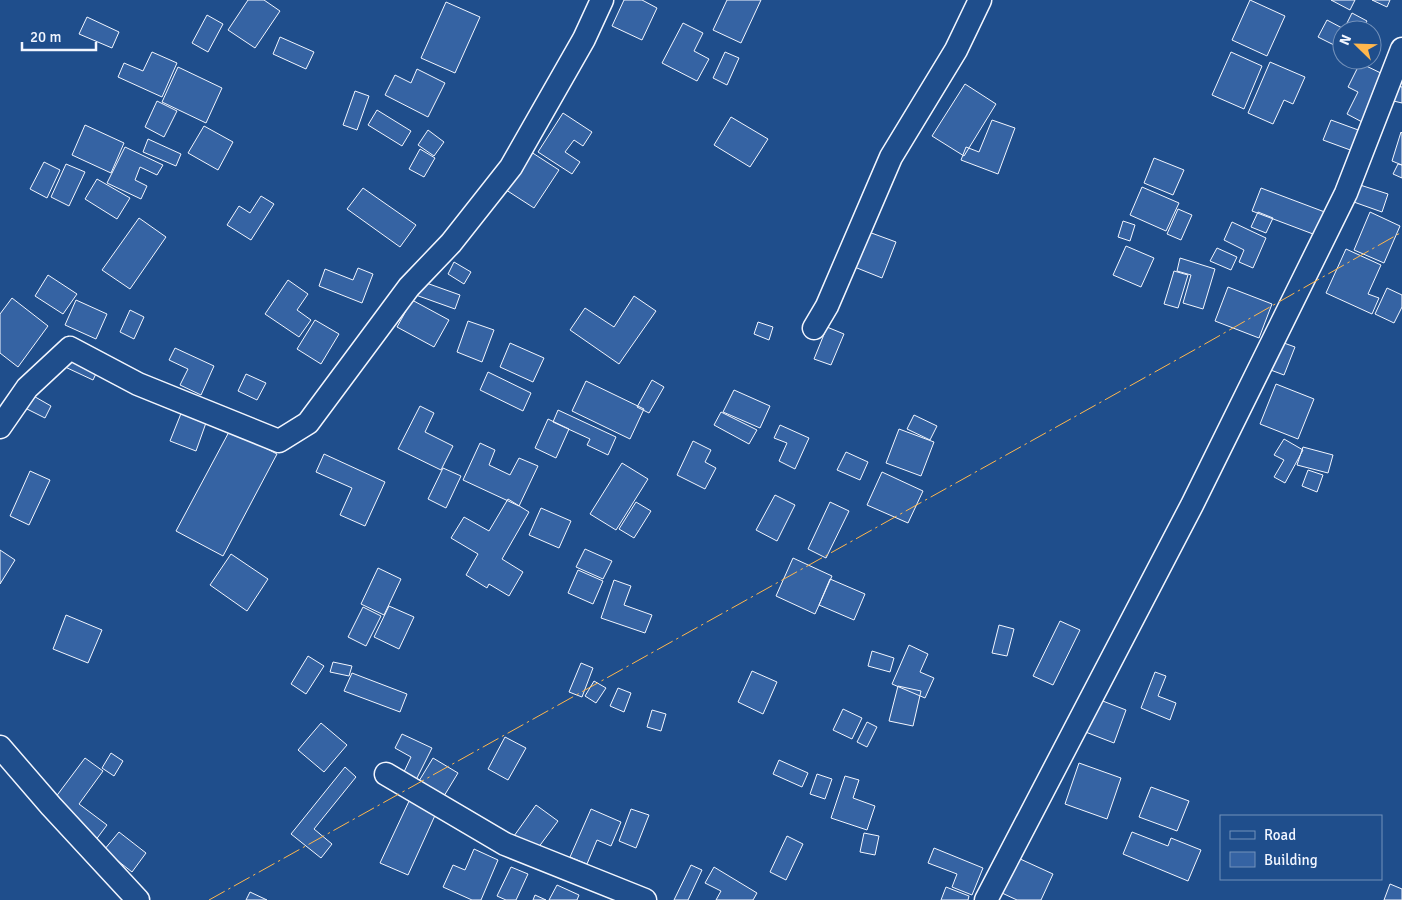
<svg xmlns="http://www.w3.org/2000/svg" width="1402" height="900" font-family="Signika,sans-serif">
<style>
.building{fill:#3563a3;stroke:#f2f6ff}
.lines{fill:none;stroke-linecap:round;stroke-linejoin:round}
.minor-casing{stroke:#f2f6ff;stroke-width:25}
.minor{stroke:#1f4e8c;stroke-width:22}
.power{stroke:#ffb74d;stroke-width:1;stroke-dasharray:18 4 2.5 4;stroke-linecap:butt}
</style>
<rect width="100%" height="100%" fill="#1f4e8c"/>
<path class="building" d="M248,0H264L280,11L255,48L228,30Z
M624,0H642L657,8L642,40L612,26Z
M727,0H761L741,43L713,30Z
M1250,0L1285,16L1267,56L1232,40Z
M1331,0H1355L1350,10Z
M1372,0H1390L1387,7Z
M446,2L480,17L455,73L421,58Z
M1352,13L1367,21L1362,30H1342V49L1318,37L1327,20L1344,29Z
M207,15L223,24L208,52L192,43Z
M87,17L119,32L112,48L79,34Z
M683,23L703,33L694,51L709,59L697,81L662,63Z
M280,37L314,52L306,69L273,54Z
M152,52L177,63L162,97L118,77L124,63L143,71Z
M725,52L739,58L727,85L713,78Z
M1231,52L1262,66L1244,109L1212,95Z
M1270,62L1305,77L1293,104L1284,100L1273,124L1248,113Z
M1360,63L1387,76L1364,123L1347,114L1358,92L1348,87Z
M178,67L222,88L206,123L162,102Z
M417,69L445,83L428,117L385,95L395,75L411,83Z
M1389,83L1402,87V103L1385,99Z
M965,84L996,104L964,156L932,136Z
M355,91L369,96L357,130L343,125Z
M157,101L177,111L164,137L145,127Z
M377,110L411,131L402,146L368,125Z
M563,113L592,132L583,146L574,140L565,152L580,162L572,174L538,152Z
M731,117L768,139L750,167L714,145Z
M992,120L1015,128L998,174L961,160L966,147L979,152Z
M1331,120L1361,131L1353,151L1323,140Z
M85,125L124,143L111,173L72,155Z
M204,126L233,142L218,170L188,153Z
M428,130L444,142L434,156L418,145Z
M1401,132L1402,133V165L1392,161Z
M148,139L181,154L176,166L143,152Z
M125,147L163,165L157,175L140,167L135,180L147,186L141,199L107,183Z
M420,149L435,158L424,177L409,169Z
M528,150L559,170L534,208L503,188Z
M1154,158L1184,170L1173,195L1144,183Z
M44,162L60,170L47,198L30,189Z
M66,164L85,172L69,206L51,197Z
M1398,164L1402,165V178L1393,174Z
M97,179L130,198L117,219L85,199Z
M1357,184L1388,194L1382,212L1351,201Z
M1142,187L1179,203L1166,231L1130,215Z
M363,188L416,225L400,247L347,209Z
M1261,188L1330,214L1321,237L1252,211Z
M261,196L274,204L251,240L227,225L239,206L250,213Z
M1178,209L1192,215L1181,240L1167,234Z
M1258,212L1273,218L1266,233L1251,227Z
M1370,212L1400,226L1384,263L1354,250Z
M139,218L166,237L130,289L102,270Z
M1123,221L1135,225L1130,241L1118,237Z
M1232,222L1266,238L1253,268L1239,262L1244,250L1224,240Z
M866,231L896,242L882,278L852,266Z
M1126,246L1154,258L1141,287L1113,275Z
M1217,248L1237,257L1231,270L1210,261Z
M1346,249L1381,265L1368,294L1379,298L1372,314L1326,293Z
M1180,258L1215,269L1203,309L1183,303L1191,275L1177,271Z
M454,262L471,272L464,284L448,274Z
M358,268L373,274L362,303L319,286L325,269L353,280Z
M1174,271L1188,275L1178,308L1164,304Z
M48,275L77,294L63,314L35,296Z
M288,280L308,294L297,310L311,320L299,337L265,314Z
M418,280L460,295L455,309L413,294Z
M1228,287L1272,304L1259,338L1215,321Z
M1387,288L1402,295V307L1394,323L1375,314Z
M634,296L656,311L619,364L570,330L585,308L614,327Z
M12,298L48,326L18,367L0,353V314Z
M76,300L107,314L96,339L65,325Z
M412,300L449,320L434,347L397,327Z
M130,310L144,317L134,339L120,332Z
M315,320L339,334L321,364L297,349Z
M468,321L494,330L482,362L457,352Z
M758,322L773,327L769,340L754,334Z
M827,327L844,334L831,365L814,359Z
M1270,338L1295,347L1284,375L1260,366Z
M510,343L544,358L533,382L500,367Z
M71,347L102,361L93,380L63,366Z
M175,348L214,366L201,395L180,385L188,369L169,360Z
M488,372L531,393L523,411L480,390Z
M246,374L266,383L257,400L238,391Z
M652,380L664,387L649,413L637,407Z
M586,381L644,409L630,439L572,411Z
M1276,384L1314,399L1298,439L1260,424Z
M734,390L770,406L760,428L723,412Z
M30,394L51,406L45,418L23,407Z
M420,406L434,413L425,432L453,446L441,470L398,449Z
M558,410L616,437L608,455L587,445L590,439L553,422Z
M182,411L207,420L196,451L170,441Z
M721,412L757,430L749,444L714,425Z
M914,415L937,426L930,440L907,429Z
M548,419L569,429L556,458L535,448Z
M780,425L809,438L795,469L779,461L787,443L774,438Z
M899,429L934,442L921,476L886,463Z
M230,430L277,454L223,556L176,531Z
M1284,439L1303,450L1285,483L1274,477L1284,460L1274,455Z
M693,441L711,450L705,462L716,468L705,489L677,475Z
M480,443L495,450L489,465L510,475L519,458L538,466L519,506L463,480Z
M1303,447L1333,455L1328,473L1297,465Z
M846,452L868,462L860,480L837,470Z
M324,454L385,482L365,526L340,515L352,488L316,472Z
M622,463L648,479L616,530L590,514Z
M443,468L461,476L446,508L428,499Z
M1308,470L1323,475L1317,492L1302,486Z
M30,471L50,480L29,525L10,516Z
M882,472L923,491L908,523L867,505Z
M775,495L795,505L777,541L756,530Z
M508,499L529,512L502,559L523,572L509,596L489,584L487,588L466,575L478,554L451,538L464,517L489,531Z
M636,502L651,511L634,538L619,529Z
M830,502L849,511L826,558L808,549Z
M541,508L571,521L559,548L529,535Z
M585,549L612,561L603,579L576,567Z
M0,550L15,560L0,584Z
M231,554L268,579L247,611L210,585Z
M793,558L832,576L815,614L776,596Z
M378,568L401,579L384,615L361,604Z
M578,570L603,581L593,604L568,593Z
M830,579L865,594L854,620L819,605Z
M614,580L631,586L624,605L652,615L645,633L601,618Z
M389,606L414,617L399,649L374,637Z
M363,607L381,616L366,646L348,637Z
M66,615L102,630L88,663L53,649Z
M1060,621L1080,630L1053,685L1033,676Z
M999,625L1014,629L1007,656L992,653Z
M909,645L928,654L920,672L934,678L925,698L892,684Z
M872,651L894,658L890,672L868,666Z
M308,656L324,666L306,694L291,684Z
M333,662L352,666L349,676L330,672Z
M581,663L593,668L582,697L569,692Z
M752,671L777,682L763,714L738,702Z
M1155,672L1166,676L1158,696L1176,703L1170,720L1141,708Z
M352,673L407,694L400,712L344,691Z
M594,681L606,688L596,703L585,696Z
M898,686L921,691L913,726L889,721Z
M618,688L631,693L624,712L610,706Z
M1095,698L1126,710L1114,743L1083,731Z
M843,709L862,718L852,739L833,730Z
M652,710L666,714L661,731L647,727Z
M867,722L877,727L867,747L857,742Z
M321,723L347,745L324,772L298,750Z
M402,734L432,748L416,780L403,774L411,757L395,748Z
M505,737L526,748L508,780L488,769Z
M111,753L123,761L114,776L102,768Z
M85,758L103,771L79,804L107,825L95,841L49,806Z
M433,758L458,773L444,796L419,781Z
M779,760L808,773L802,787L773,774Z
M1079,763L1121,778L1107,819L1065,804Z
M345,767L356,777L314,829L332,844L321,858L291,834Z
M817,774L832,779L825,799L810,794Z
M845,776L859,780L853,798L875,806L867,830L831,818Z
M1151,787L1189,801L1177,831L1139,817Z
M410,799L437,811L408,875L380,863Z
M536,805L558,821L535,852L514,836Z
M591,809L621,822L611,846L597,840L587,864L570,857Z
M631,809L649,815L636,848L619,841Z
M119,832L146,853L132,872L104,850Z
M1132,832L1168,846L1171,838L1201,850L1188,881L1123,854Z
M864,833L879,836L875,855L860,852Z
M787,836L803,844L786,880L770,872Z
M934,848L983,868L972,895L952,887L957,874L928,863Z
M474,849L498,860L481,900H472L443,887L453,865L465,870Z
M1018,858L1053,874L1041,900H1017L1002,893Z
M691,865L702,870L688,900H674Z
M511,867L528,874L516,900H506L497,896Z
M714,867L757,893L753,900H716L721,891L705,883Z
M1390,884L1402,889V900H1384Z
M557,885L579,895L577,900H549Z
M946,887L969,896L968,900H941Z
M250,892L267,900H246Z
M535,895L546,900H533Z"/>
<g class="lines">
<defs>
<path id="minor" d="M814,328L827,306L891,157L956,50L980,0
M0,427L27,388L70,348L138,384L279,441L308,423L409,287L451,243L511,167L584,39L602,0
M0,747L51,806L138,900
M386,774L505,844L645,900
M986,900L1192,505L1346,193L1402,49"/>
</defs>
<use href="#minor" class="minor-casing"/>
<use href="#minor" class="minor"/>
<path class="power" d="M209,900L1196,349L1402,232"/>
</g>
<rect x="1220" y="815" width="162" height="65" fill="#1f4e8c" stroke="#7391ba"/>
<rect x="1230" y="831" width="25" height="8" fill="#1f4e8c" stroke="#7391ba"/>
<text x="1264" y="840" font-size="15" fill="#f2f6ff">Road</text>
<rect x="1230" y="852" width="25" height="15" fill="#3563a3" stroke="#7391ba"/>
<text x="1264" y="865" font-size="15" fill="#f2f6ff">Building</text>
<g transform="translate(1357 45) rotate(293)"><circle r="24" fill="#1f4e8c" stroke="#7391ba"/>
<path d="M0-4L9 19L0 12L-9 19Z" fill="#ffb74d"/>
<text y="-8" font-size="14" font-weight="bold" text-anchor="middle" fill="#f2f6ff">N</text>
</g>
<path d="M22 42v8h74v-8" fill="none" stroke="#f2f6ff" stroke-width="2.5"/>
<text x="30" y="42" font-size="15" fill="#f2f6ff" stroke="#1f4e8c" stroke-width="4" paint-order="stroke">20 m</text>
</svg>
